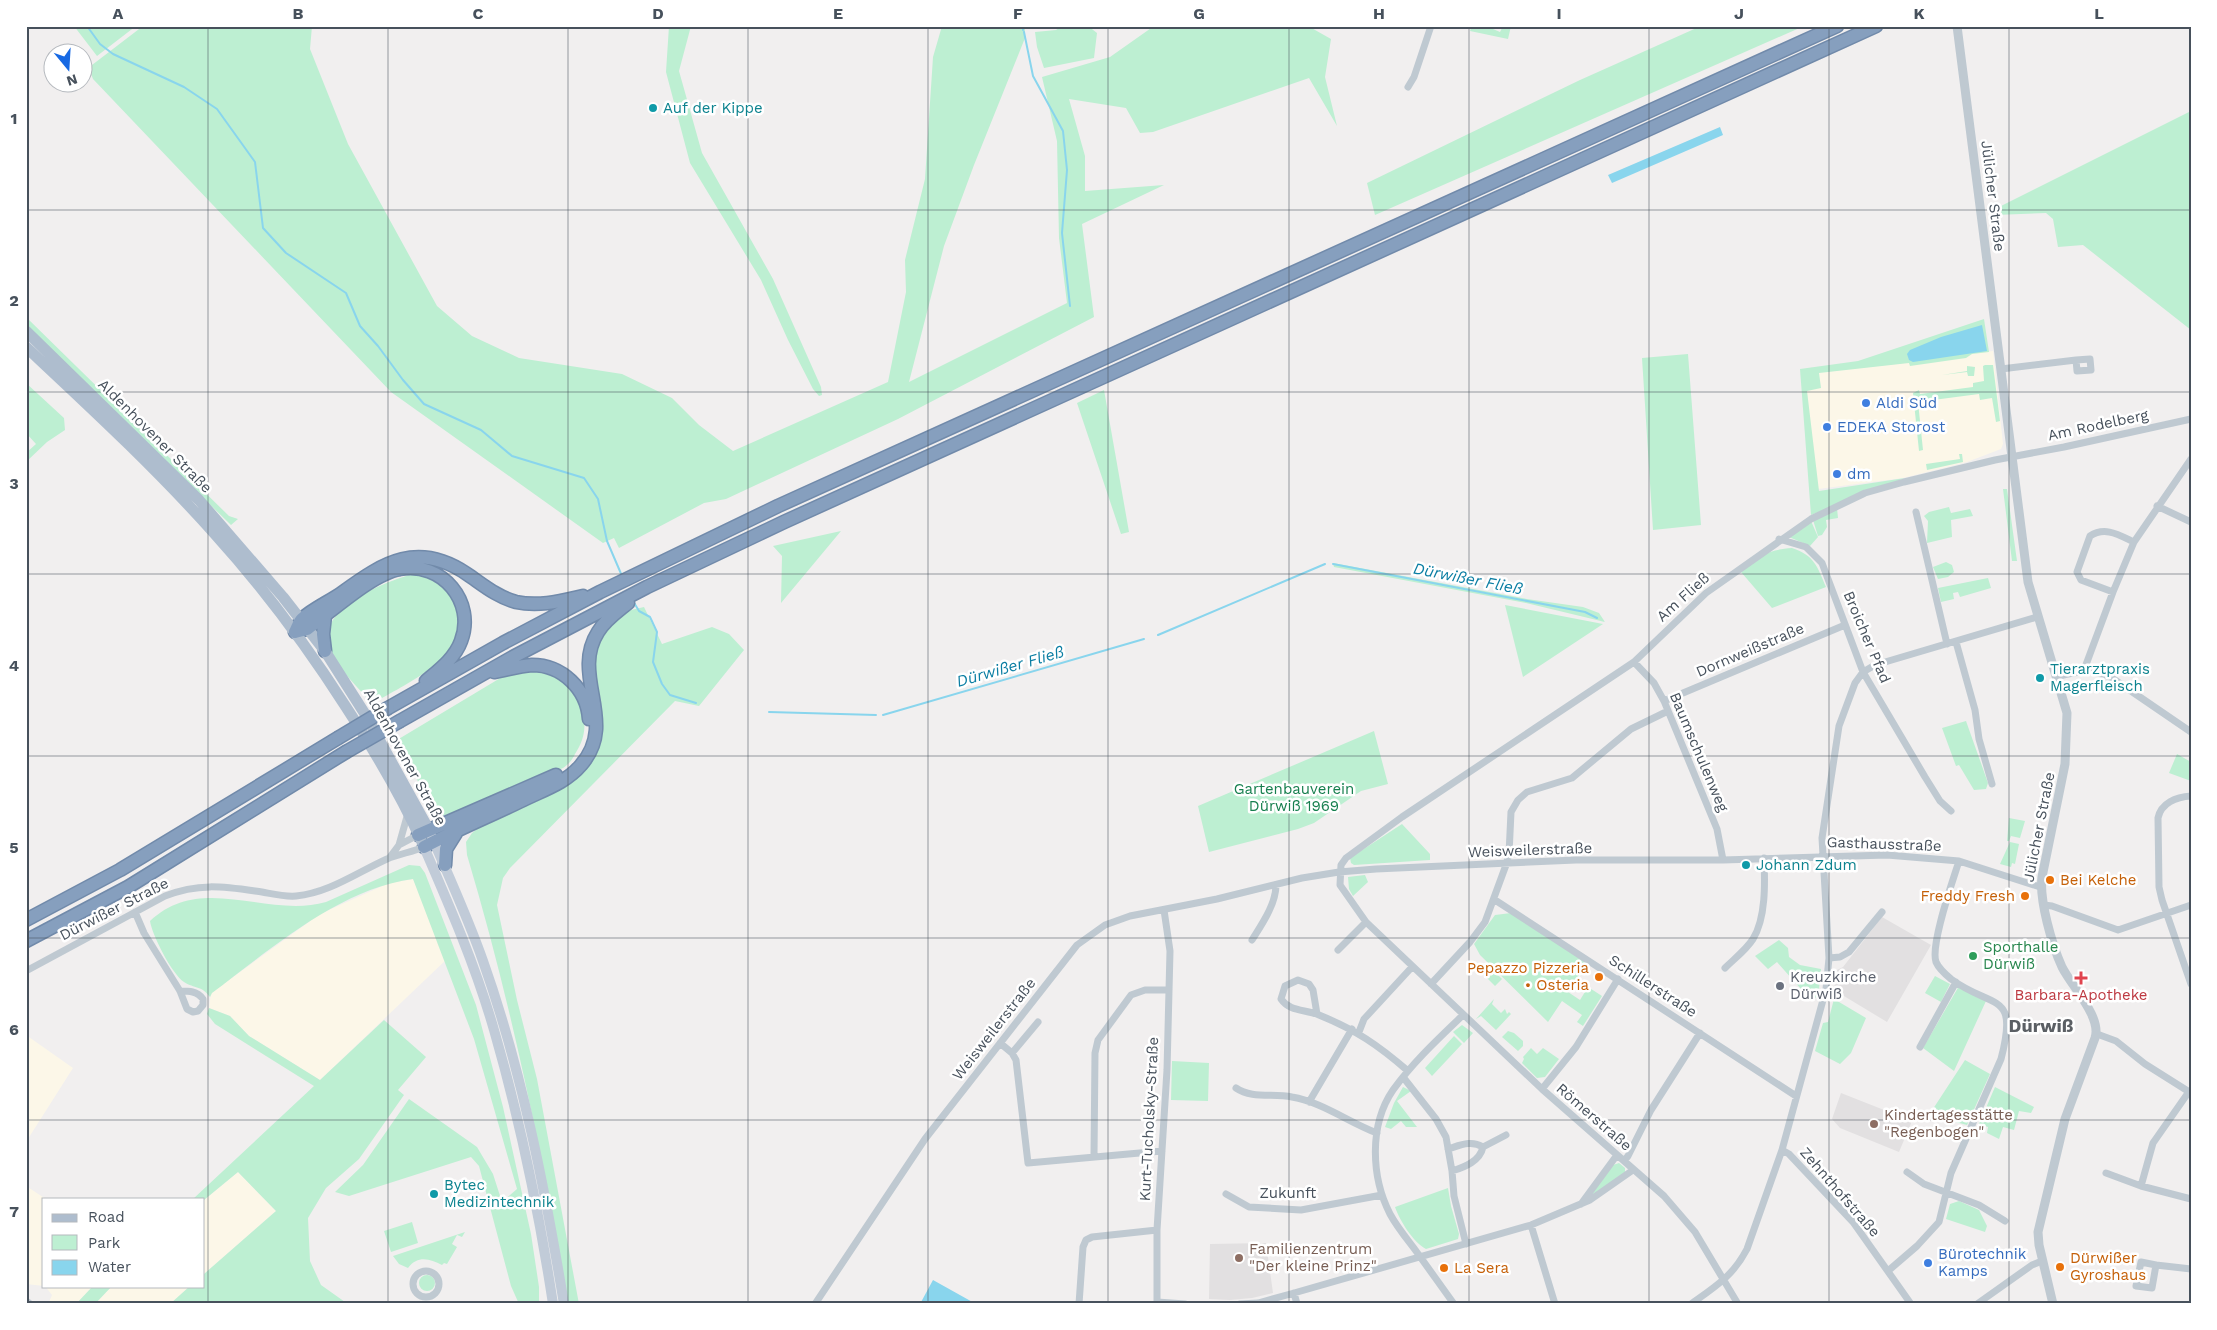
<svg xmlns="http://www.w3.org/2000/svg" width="2217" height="1330" font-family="'Work Sans',sans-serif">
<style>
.commercial{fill:#fcf7e8}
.education{fill:#e2e0e1}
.green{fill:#bdefd2}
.water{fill:#89d5ed}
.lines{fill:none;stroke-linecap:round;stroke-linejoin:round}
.stream{stroke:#89d5ed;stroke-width:2}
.motorway-casing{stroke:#718aaa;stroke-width:15}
.minor{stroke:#bfc9d1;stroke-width:7}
.tertiary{stroke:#bfc9d1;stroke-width:9}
.secondary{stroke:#c1cbd8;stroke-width:10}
.primary{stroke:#aebdce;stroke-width:11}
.motorway{stroke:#869fbe;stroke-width:12}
.motorway-bridge-casing{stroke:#718aaa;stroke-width:15;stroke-linecap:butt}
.motorway-bridge{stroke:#869fbe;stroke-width:12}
.grid{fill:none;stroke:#47515c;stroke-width:1;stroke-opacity:0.55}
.culture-dot{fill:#0f9aa8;stroke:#fff;stroke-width:2}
.shop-dot{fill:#3f7fe0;stroke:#fff;stroke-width:2}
.food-dot{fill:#e8710a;stroke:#fff;stroke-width:2}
.leisure-dot{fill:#2e9e5b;stroke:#fff;stroke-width:2}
.health-dot{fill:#e0444e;stroke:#fff;stroke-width:2}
.worship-dot{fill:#6b7280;stroke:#fff;stroke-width:2}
.education-dot{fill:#8d6e63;stroke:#fff;stroke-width:2}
.labels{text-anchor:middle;stroke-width:5;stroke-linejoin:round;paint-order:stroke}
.culture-label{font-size:15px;fill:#0d838f;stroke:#fff;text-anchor:start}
.street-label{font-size:15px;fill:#47515c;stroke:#fff}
.shop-label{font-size:15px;fill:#366cbe;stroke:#fff;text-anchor:start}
.park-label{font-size:15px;fill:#167f4e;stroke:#fff}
.food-label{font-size:15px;fill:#c56008;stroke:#fff;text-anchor:start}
.leisure-label{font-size:15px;fill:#27864d;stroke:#fff;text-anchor:start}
.worship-label{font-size:15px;fill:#5b616d;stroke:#fff;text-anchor:start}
.health-label{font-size:15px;fill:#be3a42;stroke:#fff}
.education-label{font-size:15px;fill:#785e54;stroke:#fff;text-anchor:start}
.water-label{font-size:16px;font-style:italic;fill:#0b7ea3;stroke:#fff}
.quarter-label{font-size:18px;font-weight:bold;fill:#5b5f64;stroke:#fff}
.neatline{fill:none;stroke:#47515c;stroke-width:2}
.grid-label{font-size:16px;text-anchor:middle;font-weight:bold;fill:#47515c}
</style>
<rect width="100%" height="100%" fill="#f1efef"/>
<path class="commercial" d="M1993,351L2003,444L2001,449L1967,462L1903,478L1818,489L1802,369Z
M413,879L448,958L320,1080L249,1036L230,1016L209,1008L211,993L320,914L389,883Z
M26,1035L73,1068L26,1142Z
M238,1172L276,1211L204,1274V1200Z
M26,1186L46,1199H44V1286L26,1284Z
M45,1286H93L76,1304H48L52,1295Z
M112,1286H190L170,1304H95Z"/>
<path class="education" d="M1882,917L1931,945L1887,1022L1834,990L1837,970L1843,967Z
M1841,1093L1912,1121L1899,1152L1840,1128L1832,1119Z
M1266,1243L1273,1293L1252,1298L1230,1300L1209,1299L1210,1244Z"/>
<path class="green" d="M74,26H136L97,56Z
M143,26H312L310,49L348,144L437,306L472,336L519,358L622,374L672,398L699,425L733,451L888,382L906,292L905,260L925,179L933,57L942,26H1025V38L974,165L944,246L909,382L1067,303L1059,238L1057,141L1042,77L1110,57L1154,26H1308L1331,39L1325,77L1337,126L1309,78L1153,132L1140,133L1126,108L1069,99L1085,156V191L1164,185L1082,224L1094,317L898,419L726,499L704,503L619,548L614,538L603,543L391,392L93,79L90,71L92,65Z
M669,26H691L679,71L702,153L773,279L821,387L822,395L819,396L813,389L788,340L761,280L690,163L666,72Z
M1062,26H1088L1097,33L1094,58L1044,68L1037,47L1035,32L1056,30Z
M1472,26H1486L1500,32L1503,26H1511L1508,39L1470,31Z
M1701,26H1804L1375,215L1367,183L1580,80Z
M2191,111V330L2083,245L2058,247L2053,219L2046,213L1995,215L1993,210Z
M26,317L229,516L238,519L231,525L26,326Z
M1984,319L1989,352L1972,354L1966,358L1910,366L1909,363L1819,373L1821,388L1807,391L1819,491L1905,478L1811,515L1800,369L1858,361Z
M1688,354L1701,525L1653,530L1642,358Z
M1985,365H1993L2000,421L1996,422L1992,398L1980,400L1979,394L1918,402L1923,450L1919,451L1913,393L1919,390L1920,394L1973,387V383L1984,381L1983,366Z
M1967,366L1975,367L1974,376H1968L1967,372L1942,375L1967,371Z
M26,383L64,418L65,430L47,442L26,462V453L36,444L26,433Z
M1104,390L1129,532L1121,534L1077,403Z
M1959,454H1962L1963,462L1927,470L1926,464L1960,459Z
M2003,489H2007L2017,561H2012Z
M1949,507L1951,513L1970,509L1973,516L1951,520L1952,537L1927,543L1928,521L1924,516L1929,512Z
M1837,508L1838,518L1826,520L1827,527L1822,535L1818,536L1813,520Z
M1811,521L1818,537L1810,546L1789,537Z
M841,531L781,603L782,556L773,546Z
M1792,548C1815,556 1817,566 1826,587L1772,608L1741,572C1760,556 1766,550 1792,548Z
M1946,562L1952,565L1954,572L1948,577L1938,579L1933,567Z
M1333,563L1527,599L1583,607L1599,613L1605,622L1526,603L1334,567Z
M412,574C438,580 444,582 456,606C479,653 403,685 372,704C360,689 336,667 330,649C315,608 383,583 412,574Z
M1988,578L1991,588L1960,597L1958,592L1953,593L1954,599L1941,602L1938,588Z
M1505,605L1603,624L1523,677Z
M644,607L662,644L712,627L729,634L744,650L699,706L675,701L510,868L503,878L497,905L517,1000L537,1079L579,1304H568C542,1153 511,1002 467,855L466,842L472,833L485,823L541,796L599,742L603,724L594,671L597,641L619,618L631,610Z
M530,669C550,670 570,681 578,700C587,721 587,735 575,754C573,759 568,765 563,768C550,775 534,776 520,783C491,797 468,811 436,817L397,740L502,677Z
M1966,721L1988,783L1986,789L1974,790L1959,765L1956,766L1942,728Z
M1374,731L1388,784L1361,791L1314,823L1298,829L1209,852L1198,806Z
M2177,754L2191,762V781L2169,773Z
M2009,818L2025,821L2020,838L2011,836L2009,841H2007Z
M1402,824L1430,854V860L1354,865L1351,863L1350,858Z
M2010,842L2019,844L2015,864L2012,863L2011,867L2000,864Z
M409,865L420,866L425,873L476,1005L503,1107L531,1234L539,1287V1304H519L511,1286L479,1166L471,1157L349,1196L335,1192L363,1165L409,1099L477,1147L493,1174L502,1202L517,1189L474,1039L413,879C339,889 271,949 212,993L210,997C201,985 195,989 184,982C172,974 152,935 150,921C202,872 267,919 326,902Z
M1365,875L1368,882L1353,896L1349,889L1348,877Z
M1511,913L1587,963L1568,992L1580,1000L1588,987L1602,996L1583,1026L1577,1022L1582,1015L1562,1001L1548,1022L1480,955L1474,944L1495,915Z
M1779,940L1788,948L1789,957L1800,965L1821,969L1818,999L1801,989L1777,962L1768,969L1755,956Z
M1486,963L1502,979L1495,986L1479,970Z
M1935,976L1950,984L1941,1002L1925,993Z
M1959,986L1986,1001L1954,1071L1923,1048Z
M1494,999L1492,1004L1501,1013L1505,1009L1507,1014L1509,1012L1511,1014L1496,1030L1481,1016L1476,1019Z
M1834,999L1866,1018L1851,1053L1840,1064L1815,1051L1823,1023L1828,1022Z
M209,1008L230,1016L249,1036L320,1080L384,1020L426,1057L398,1090L404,1095L359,1159L326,1188L308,1218L310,1261L321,1285L345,1302L343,1304H170L190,1286H204V1274L276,1211L238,1172L204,1200V1199H193L314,1086L215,1024L207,1014Z
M1462,1025L1473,1033L1464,1043L1453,1032Z
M1508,1031L1514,1033L1523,1041V1046L1518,1051L1502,1037Z
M1454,1036L1462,1044L1432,1076L1425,1068Z
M1531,1048L1537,1054L1543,1048L1559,1059L1545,1077L1537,1078L1522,1063L1524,1059L1523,1057Z
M1965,1060L1990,1074L1967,1125L1929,1115Z
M1172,1061L1209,1063L1208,1101L1171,1100Z
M1403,1087L1411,1091L1397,1101L1417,1127H1406L1401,1121L1391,1129L1385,1127L1394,1103Z
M1995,1087L2034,1107L2031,1113L2019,1111L2014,1130L2003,1127L1999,1139L1987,1133L1988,1127L1979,1124Z
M1619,1163L1625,1168V1172L1593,1197L1589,1193L1613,1165Z
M1448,1188L1451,1206L1459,1234L1458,1239L1426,1249C1413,1242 1400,1221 1395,1207Z
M1959,1201L1979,1210L1987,1226L1985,1232L1946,1219L1950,1204Z
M412,1222L418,1243L391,1252L384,1231Z
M465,1232L462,1237L457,1235L452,1244L457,1247L447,1264L444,1263L442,1265C430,1259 418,1255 408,1268L399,1264L393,1256Z
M419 1283a8 8 0 1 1 16 0a8 8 0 1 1-16 0Z
M93,1286H112L95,1304H76Z"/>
<path class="water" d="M1720,127L1723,135L1612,183L1608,175Z
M1982,325L1987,351L1913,362L1909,360L1907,354L1910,350L1941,337Z
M933,1280L976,1304H920Z"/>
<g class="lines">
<path class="stream" d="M87,26L100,44L113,54L184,87L217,109L255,162L263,228L286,253L346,293L360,326L378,346L403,380L424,404L481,430L512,456L584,478L598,499L607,541L622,576
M1023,26V30
M1024,32L1033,76L1063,131L1067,170L1062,233L1070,306
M1333,564L1585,612L1597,618
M633,601L639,611L650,617L657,632L653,662L662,684L670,695L696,703
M1158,635L1325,564
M769,712L876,715
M883,715L1144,639"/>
<defs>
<path id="motorway" d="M295,632C297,628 299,622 302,619C312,609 331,601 343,592C384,562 418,541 467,574C482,584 497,597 516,602C539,607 561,601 583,596
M295,632L307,629C331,612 373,573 400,569C442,561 476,602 461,641C455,658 439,670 426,681
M325,651L323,634L325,616
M494,672C506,670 519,666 532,665C562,665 587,689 589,719
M388,708L503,643L600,592L778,506L1837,26
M400,721L513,657L647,587L784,522L1876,26
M418,835L556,775
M424,847C456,830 490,816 523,800C543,790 566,783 581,765C619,722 570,676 598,632C605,620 617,612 628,603
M445,865L446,849L456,833
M26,920L120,870L338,738
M26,941L128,887L346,752"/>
</defs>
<use href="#motorway" class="motorway-casing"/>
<path class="minor" d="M1408,87L1414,77L1431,26
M2090,359L2091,370L2077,371L2076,360Z
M2001,369L2076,360
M2157,506L2191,522
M1916,512L1947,644
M1779,539L1806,547L1822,563L1863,672L1925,777L1940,801L1951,811
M2113,592L2081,580L2077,572L2090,536C2105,526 2119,535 2134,542
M1956,642L1975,710L1979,739L1992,784
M1634,662L1654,683L1664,701L1717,829L1723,860
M2084,670L2113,592L2134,542L2191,459
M2056,677C2079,671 2090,668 2112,678L2191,732
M1664,701L1845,625
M2191,796C2176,797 2161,803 2158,818L2159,887L2162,900L2191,984
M399,845L408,813
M390,857L399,845L418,835
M1495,900L1796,1096
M2044,905L2052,906L2118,930L2191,905
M1164,910L1170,951L1167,1070L1157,1230V1302L1185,1304
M135,912L144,933L180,991L187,1009L193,1012L198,1011L203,1005V999C197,991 189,991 180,991
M1252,940C1262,924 1276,904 1276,885
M1338,950L1366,922
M1829,958L1840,957L1849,952L1882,912
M1725,968C1734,959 1746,950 1753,939C1766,918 1765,883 1764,858
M26,971L165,896C200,882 226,887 262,892C273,894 285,897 296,896C329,893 358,872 387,859C399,854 412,852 424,847
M1431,984L1470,942L1485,922L1506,865L1509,854L1511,812L1518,800L1527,792L1572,778L1631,729L1668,711
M1317,1014L1313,990L1309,984L1298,980L1285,986L1281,999C1290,1012 1305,1009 1319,1015C1356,1030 1378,1045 1408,1071
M1359,1032L1364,1019L1412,967
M2097,1034L2116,1041L2145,1064L2191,1093
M1000,1043L1012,1053L1016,1060L1028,1163L1162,1151
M1920,1047L1956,982
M1012,1053L1038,1022
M1403,1077L1436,1119L1446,1137L1452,1171L1454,1196L1466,1244
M1236,1088C1252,1099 1273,1093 1292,1097C1322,1102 1348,1122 1377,1133
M1542,1089L1576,1047L1618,979
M1309,1102L1352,1029
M1483,1147L1506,1135
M1448,1149C1461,1145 1471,1140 1483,1147C1480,1161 1465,1167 1452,1171
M1782,1150L1789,1154L1853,1222L1911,1304
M1094,1156L1095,1053L1098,1040L1131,995L1145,990H1169
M1624,1161L1628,1156L1651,1110L1700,1033
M1907,1172L1924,1184L1979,1205L2005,1221
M2106,1173L2141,1186L2191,1199
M2141,1186L2153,1143L2188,1093
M1226,1194L1249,1207L1301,1210L1382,1195
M1581,1204L1617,1155
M1531,1225L1555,1304
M2141,1262L2156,1265L2152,1288L2136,1286Z
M2156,1265L2191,1269
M413 1284a13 13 0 1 1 26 0a13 13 0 1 1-26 0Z
M1888,1271L1917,1246L1939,1222L1951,1173L2001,1059C2019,990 1993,1010 1951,979C1945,974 1939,969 1936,962C1930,945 1953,880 1959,861
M1294,1293L1297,1304
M26,1301L29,1303
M815,1304L925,1139L1077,945L1105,925L1130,916L1217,899L1302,878L1339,872L1376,869L1576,860H1723L1887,855L1959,861L2040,887
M1079,1304L1083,1247L1086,1240L1092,1237L1157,1230
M1240,1304L1258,1303L1294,1293L1531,1225L1590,1200L1633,1170
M1454,1304C1441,1286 1429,1269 1416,1251C1407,1239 1397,1227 1390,1214C1371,1177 1369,1125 1393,1090C1413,1062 1439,1038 1463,1015
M1691,1304C1715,1287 1733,1276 1747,1249L1782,1150L1826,989L1829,958L1822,838L1839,726L1855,683L1863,672L1875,665L2037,617
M1738,1304L1695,1232L1664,1196L1542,1089L1366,922L1340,885L1341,865L1346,858L1402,817L1634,662L1706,593L1811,519L1865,493L1904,482L1995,460L2064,447L2191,419
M1977,1304L2032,1265L2042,1261"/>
<path class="tertiary" d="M1957,26L2028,582L2067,713L2065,764L2042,877C2039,900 2052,945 2062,967C2072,987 2102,1017 2095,1038L2065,1119L2038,1232L2039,1245L2053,1304"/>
<path class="secondary" d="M431,835C449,877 468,918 483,961C522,1071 545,1189 564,1304
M424,847C450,907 476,967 494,1030C520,1120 539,1212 553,1304"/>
<path class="primary" d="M26,331L199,500L283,597L325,651L365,714L429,830
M26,347C90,407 155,467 214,533C263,587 307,646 346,707C374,750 401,795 422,842"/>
<use href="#motorway" class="motorway"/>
<defs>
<path id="motorway-bridge" d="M338,738L388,708
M346,752L400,721"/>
</defs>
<use href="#motorway-bridge" class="motorway-bridge-casing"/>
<use href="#motorway-bridge" class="motorway-bridge"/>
</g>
<path class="grid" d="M208,26V1304M388,26V1304M568,26V1304M748,26V1304M928,26V1304M1108,26V1304M1289,26V1304M1469,26V1304M1649,26V1304M1829,26V1304M2009,26V1304M26,210H2191M26,392H2191M26,574H2191M26,756H2191M26,938H2191M26,1120H2191"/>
<g class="culture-dot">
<circle cx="653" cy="108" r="5"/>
<circle cx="2040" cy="678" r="5"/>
<circle cx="1746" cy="865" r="5"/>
<circle cx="434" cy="1194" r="5"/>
</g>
<g class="shop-dot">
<circle cx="1866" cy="403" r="5"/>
<circle cx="1827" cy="427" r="5"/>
<circle cx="1837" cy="474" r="5"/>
<circle cx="1928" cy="1263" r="5"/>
</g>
<g class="food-dot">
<circle cx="2050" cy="880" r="5"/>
<circle cx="2025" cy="896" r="5"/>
<circle cx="1599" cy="977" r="5"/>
<circle cx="2060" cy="1267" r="5"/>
<circle cx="1444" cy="1268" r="5"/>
</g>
<circle class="leisure-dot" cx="1973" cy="956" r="5"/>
<path class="health-dot" d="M2078.5 970.5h5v5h5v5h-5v5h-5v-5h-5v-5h5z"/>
<circle class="worship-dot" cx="1780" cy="986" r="5"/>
<g class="education-dot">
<circle cx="1874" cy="1124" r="5"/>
<circle cx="1239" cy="1258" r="5"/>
</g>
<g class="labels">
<g class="culture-label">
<text x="663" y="113">Auf der Kippe</text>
<text x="2050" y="674">Tierarztpraxis<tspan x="2050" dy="17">Magerfleisch</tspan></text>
<text x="1756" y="870">Johann Zdum</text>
<text x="444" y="1190">Bytec<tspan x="444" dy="17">Medizintechnik</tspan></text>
</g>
<g class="street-label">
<text transform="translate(1993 196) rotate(83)" y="5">Jülicher Straße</text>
<text transform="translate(2098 425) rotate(-12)" y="5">Am Rodelberg</text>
<text transform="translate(155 436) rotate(45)" y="5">Aldenhovener Straße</text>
<text transform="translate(1683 597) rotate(-42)" y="5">Am Fließ</text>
<text transform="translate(1867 637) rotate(67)" y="5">Broicher Pfad</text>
<text transform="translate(1750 650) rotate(-23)" y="5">Dornweißstraße</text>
<text transform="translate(1699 752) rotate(67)" y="5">Baumschulenweg</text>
<text transform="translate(405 757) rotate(61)" y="5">Aldenhovener Straße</text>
<text transform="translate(2039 827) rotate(-79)" y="5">Jülicher Straße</text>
<text transform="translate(1884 844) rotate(2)" y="5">Gasthausstraße</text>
<text transform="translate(1530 850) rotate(-2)" y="5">Weisweilerstraße</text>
<text transform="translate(114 909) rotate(-27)" y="5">Dürwißer Straße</text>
<text transform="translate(1653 986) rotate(33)" y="5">Schillerstraße</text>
<text transform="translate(994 1029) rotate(-52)" y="5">Weisweilerstraße</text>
<text transform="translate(1594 1117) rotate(41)" y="5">Römerstraße</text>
<text transform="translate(1149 1119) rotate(-87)" y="5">Kurt-Tucholsky-Straße</text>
<text transform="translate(1840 1192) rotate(49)" y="5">Zehnthofstraße</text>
<text x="1288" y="1198">Zukunft</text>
</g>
<g class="shop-label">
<text x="1876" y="408">Aldi Süd</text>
<text x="1837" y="432">EDEKA Storost</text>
<text x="1847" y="479">dm</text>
<text x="1938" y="1259">Bürotechnik<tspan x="1938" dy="17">Kamps</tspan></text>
</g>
<g class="park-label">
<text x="1294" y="794">Gartenbauverein<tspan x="1294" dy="17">Dürwiß 1969</tspan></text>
</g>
<g class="food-label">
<text x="2060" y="885">Bei Kelche</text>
<text x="2015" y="901" text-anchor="end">Freddy Fresh</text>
<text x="1589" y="973" text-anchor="end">Pepazzo Pizzeria<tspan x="1589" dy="17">• Osteria</tspan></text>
<text x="2070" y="1263">Dürwißer<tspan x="2070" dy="17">Gyroshaus</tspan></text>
<text x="1454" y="1273">La Sera</text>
</g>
<g class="leisure-label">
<text x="1983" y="952">Sporthalle<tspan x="1983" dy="17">Dürwiß</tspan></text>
</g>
<g class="worship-label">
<text x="1790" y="982">Kreuzkirche<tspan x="1790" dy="17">Dürwiß</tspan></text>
</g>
<g class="health-label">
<text x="2081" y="1000">Barbara-Apotheke</text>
</g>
<g class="education-label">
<text x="1884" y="1120">Kindertagesstätte<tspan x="1884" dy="17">"Regenbogen"</tspan></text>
<text x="1249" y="1254">Familienzentrum<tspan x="1249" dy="17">"Der kleine Prinz"</tspan></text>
</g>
<g class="water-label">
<text transform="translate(1468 578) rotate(11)" y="6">Dürwißer Fließ</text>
<text transform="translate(1010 666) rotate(-16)" y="6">Dürwißer Fließ</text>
</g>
<g class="quarter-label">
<text x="2041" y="1032">Dürwiß</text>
</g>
</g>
<rect width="2217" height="1330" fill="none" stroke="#ffffff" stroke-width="55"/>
<rect x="42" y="1198" width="162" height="90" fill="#ffffff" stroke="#b5b9be"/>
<rect x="52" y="1214" width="25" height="8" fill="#aebdce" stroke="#b5b9be"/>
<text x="88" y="1222" font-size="15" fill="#47515c">Road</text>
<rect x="52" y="1235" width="25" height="15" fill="#bdefd2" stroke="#b5b9be"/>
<text x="88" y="1248" font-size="15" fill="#47515c">Park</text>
<rect x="52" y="1260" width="25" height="15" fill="#89d5ed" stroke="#b5b9be"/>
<text x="88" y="1272" font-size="15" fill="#47515c">Water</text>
<g transform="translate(68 68) rotate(162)"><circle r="24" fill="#ffffff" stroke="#b5b9be"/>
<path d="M0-4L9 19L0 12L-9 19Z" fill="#1769e3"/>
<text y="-8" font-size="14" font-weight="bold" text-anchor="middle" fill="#47515c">N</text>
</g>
<rect x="28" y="28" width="2162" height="1274" class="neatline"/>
<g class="grid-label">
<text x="118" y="19">A</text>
<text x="298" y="19">B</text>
<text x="478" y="19">C</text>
<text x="658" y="19">D</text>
<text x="838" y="19">E</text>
<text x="1018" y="19">F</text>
<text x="1199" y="19">G</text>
<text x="1379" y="19">H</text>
<text x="1559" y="19">I</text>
<text x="1739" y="19">J</text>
<text x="1919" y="19">K</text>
<text x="2099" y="19">L</text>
<text x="14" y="124">1</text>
<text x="14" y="306">2</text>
<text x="14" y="489">3</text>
<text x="14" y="671">4</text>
<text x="14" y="853">5</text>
<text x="14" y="1035">6</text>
<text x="14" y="1217">7</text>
</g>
</svg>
